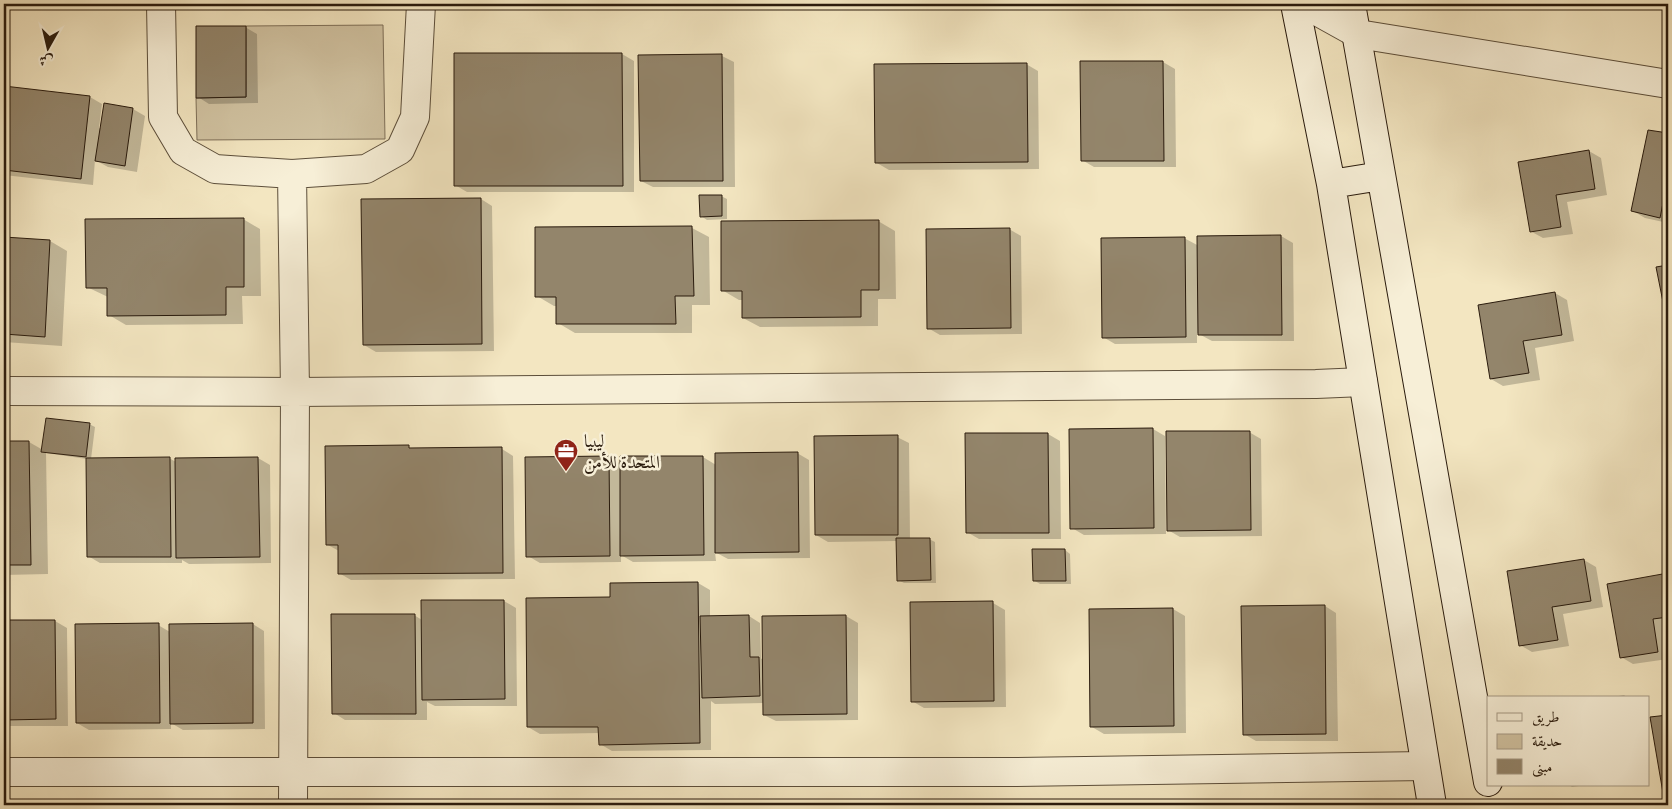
<svg xmlns="http://www.w3.org/2000/svg" width="1672" height="809" font-family="Vollkorn,Amiri,serif">
<style>
.green{fill:#d1c3a2;stroke:#7e6f58}
.shadow{fill:#0003}
.building{fill:#93856b;stroke:#2a1b0d}
.lines{fill:none;stroke-linecap:round;stroke-linejoin:round}
.street-casing{stroke:#5c4e3a;stroke-width:30}
.secondary-casing{stroke:#2a1b0d;stroke-width:30}
.street{stroke:#f7efd7;stroke-width:28}
.secondary{stroke:#f7efd7;stroke-width:28}
.labels{text-anchor:middle;stroke-width:5;stroke-linejoin:round;paint-order:stroke}
.poi-label{font-size:18px;fill:#2a1b0d;stroke:#f7efd7;text-anchor:start}
</style>
<rect width="100%" height="100%" fill="#f3e6c1"/>
<filter id="stains"><feTurbulence type="fractalNoise" baseFrequency=".004" numOctaves="4"/><feColorMatrix values="0 0 0 0 .2 0 0 0 0 .09 0 0 0 0 .02 0 0 0 .5 -.17"/></filter>
<radialGradient id="worn" r=".72"><stop offset=".6" stop-color="#630" stop-opacity="0"/><stop offset="1" stop-color="#630" stop-opacity=".3"/></radialGradient>
<path class="green" d="M383,25L385,139L197,140L196,98L246,97V26Z"/>
<path class="shadow" d="M245,27L257,34L258,103L209,104L198,97Z
M455,54H622L634,61V192H467L455,185Z
M722,56L734,62L735,187H653L641,181Z
M1163,62L1175,69L1176,167H1094L1082,160Z
M1026,64L1038,71L1039,169L889,170L877,163Z
M4,87L90,97L102,104L99,128L101,129L105,105L133,109L145,116L137,172L108,167L95,160L93,185L4,175Z
M1649,131L1668,135V223L1645,218L1633,211Z
M1589,151L1601,158L1607,195L1567,202L1573,234L1543,238L1532,232L1520,163Z
M721,196L727,199V219L707,220L701,216Z
M481,199L492,206L494,351L376,352L364,345Z
M243,219L260,229L261,296H242L243,324L126,325L109,315L108,297L87,287Z
M878,221L895,231L896,299H878V326L760,327L743,318V300H739L722,290Z
M536,228H692L709,237L710,305H692V333H575L558,323V306H554L537,296Z
M1009,229L1021,236L1022,334L940,335L928,328Z
M1281,236L1293,243L1294,341H1212L1197,333V343L1115,344L1103,337L1184,238L1199,246Z
M4,239L50,241L67,251L62,346L4,342Z
M1668,267V321L1658,268Z
M1555,293L1567,300L1574,341L1535,348L1540,380L1503,386L1491,379Z
M89,424L95,427L91,459L169,458L176,462V460L258,458L270,465L271,563L189,564L182,560V563H100L88,556L87,459L46,453L48,574L4,575V443L29,442L43,450Z
M1153,429L1165,436L1166,534L1084,535L1072,528Z
M1249,432L1261,439L1262,536L1180,537L1168,530Z
M1048,434L1060,441L1061,539H979L967,532Z
M897,437L909,443L910,539H929L935,542L936,583H904L898,580L897,541L828,542L816,535Z
M327,447L502,449L513,456L515,579L351,580L339,573V551L328,545Z
M797,453L809,460L810,558L728,559L715,552L716,561L633,562L621,555V562L540,563L528,556L609,457L621,464L703,457L716,465Z
M1065,550L1070,554L1071,584H1040L1035,581Z
M1584,560L1596,567L1603,607L1563,614L1569,646L1532,652L1520,645Z
M1668,575V625L1664,626L1668,659L1633,664L1621,657L1609,585Z
M698,583L710,590V617L749,616L760,623L761,659L846,616L858,623V720L776,721L764,715V703L715,704L711,701V750L612,751L600,744V733L540,734L528,727L611,598Z
M504,601L516,608L517,706H435L427,702V720H345L334,713L414,615L422,620Z
M993,603L1005,610L1006,707L924,708L912,701L911,604Z
M1325,606L1336,613L1338,741H1256L1244,734Z
M1173,609L1185,616L1186,733L1104,734L1092,727Z
M4,621H55L67,628L68,726H4Z
M253,624L264,631L265,729L183,730L171,723V729L89,730L77,723L158,625L170,632Z
M1624,695L1628,698H1608Z
M1668,716V794L1664,792L1652,718Z
M1569,785H1585L1572,787Z"/>
<path class="building" d="M196,26H246V97L196,98Z
M454,53H622L623,186H454Z
M722,54L723,181H640L638,55Z
M1080,61H1163L1164,161H1081Z
M1027,63L1028,162L875,163L874,64Z
M4,86L90,96L81,179L4,170Z
M104,103L133,108L125,166L95,161Z
M1648,130L1668,133V189L1666,188L1660,218L1631,211Z
M1589,150L1595,189L1556,195L1561,227L1530,232L1518,162Z
M699,195H722V216L700,217Z
M481,198L482,344L363,345L361,199Z
M244,218V287H226V315L107,316V288H86L85,219Z
M879,220V290H861V317L742,318V291H721V221Z
M692,226L694,296H675L676,324H556V297H535V227Z
M1010,228L1011,328L927,329L926,229Z
M1281,235L1282,335H1198L1197,236Z
M4,237L50,240L45,337L4,334Z
M1185,237L1186,337L1102,338L1101,238Z
M1668,265V327L1656,267Z
M1555,292L1562,335L1523,341L1529,373L1490,379L1478,305Z
M46,418L90,423L86,457L41,452Z
M1153,428L1154,528L1070,529L1069,429Z
M1166,431H1250L1251,530L1167,531Z
M965,433H1048L1049,533H966Z
M898,435V535H815L814,436Z
M4,441H29L31,565H4Z
M409,445V448L502,447L503,573L338,574V545H326L325,446Z
M798,452L799,552L715,553V453Z
M609,456L610,556L526,557L525,457Z
M620,456H703L704,555L620,556Z
M170,457L171,557H87L86,458Z
M258,457L260,557L176,558L175,458Z
M896,538H930L931,580L897,581Z
M1032,549H1065L1066,581H1033Z
M1584,559L1591,601L1552,607L1558,640L1519,646L1507,571Z
M1668,573V617L1653,619L1658,652L1620,658L1607,584Z
M698,582L700,743L599,745L598,727H527L526,598L610,597V583Z
M421,600H504L505,699L422,700Z
M993,601L994,701L911,702L910,602Z
M1325,605L1326,734L1243,735L1241,606Z
M1173,608L1174,726L1090,727L1089,609Z
M331,614H415L416,714H332Z
M749,615L750,657H759L760,696L702,698L700,616Z
M846,615L847,714L763,715L762,616Z
M4,620H55L56,719L4,720Z
M159,623L160,723H76L75,624Z
M253,623V723L170,724L169,624Z
M1668,715V792L1663,793L1650,717Z"/>
<g class="lines">
<defs>
<path id="street" d="M161,4L163,117L183,151L215,169L292,174L366,169L400,150L415,117L421,4
M1304,4L1358,34L1668,84
M292,174L295,392L293,805
M4,391L295,392L1316,384L1363,382
M4,772H1017L1425,766"/>
<path id="secondary" d="M1295,4L1331,184L1432,805
M1351,4L1488,782
M1331,184L1381,176"/>
</defs>
<use href="#street" class="street-casing"/>
<use href="#secondary" class="secondary-casing"/>
<use href="#street" class="street"/>
<use href="#secondary" class="secondary"/>
</g>
<defs>
<symbol id="office-pin" viewBox="-11 -11 22 30"><path d="M0 17L-7.5 6A9.5 9.5 0 1 1 7.5 6Z" fill="#8f2418" stroke="#f7efd7"/><path d="M-6-3h4V-5.5h4V-3h4V5H-6ZM-1-4.5V-3h2v-1.5ZM-6 0V1H6V0Z" fill="#fff"/></symbol>
</defs>
<g fill-rule="evenodd">
<use href="#office-pin" x="552" y="437" width="28" height="38"/>
</g>
<g class="labels">
<g class="poi-label">
<text x="584" y="447">ليبيا<tspan x="584" dy="21">المتحدة للأمن</tspan></text>
</g>
</g>
<rect width="1672" height="809" fill="none" stroke="#f3e6c1" stroke-width="20"/>
<rect x="5" y="5" width="1662" height="799" fill="none" stroke="#2a1b0d" stroke-width="2.5"/>
<rect x="10" y="10" width="1652" height="789" fill="none" stroke="#2a1b0d"/>
<rect x="1487" y="696" width="162" height="90" fill="#f7efd7" stroke="#a59a86"/>
<rect x="1497" y="713" width="25" height="8" fill="#f7efd7" stroke="#a59a86"/>
<text x="1532" y="722" font-size="15" fill="#2a1b0d">طريق</text>
<rect x="1497" y="734" width="25" height="15" fill="#d1c3a2" stroke="#a59a86"/>
<text x="1532" y="746" font-size="15" fill="#2a1b0d">حديقة</text>
<rect x="1497" y="759" width="25" height="15" fill="#93856b" stroke="#a59a86"/>
<text x="1532" y="772" font-size="15" fill="#2a1b0d">مبنى</text>
<g transform="translate(48 48) rotate(188)" stroke="#f7efd7" stroke-width="4" paint-order="stroke">
<path d="M0-4L9 19L0 12L-9 19Z" fill="#2a1b0d"/>
<text y="-8" font-size="14" font-weight="bold" text-anchor="middle" fill="#2a1b0d">ش</text>
</g>
<rect width="100%" height="100%" filter="url(#stains)"/>
<rect width="100%" height="100%" fill="url(#worn)"/>
</svg>
